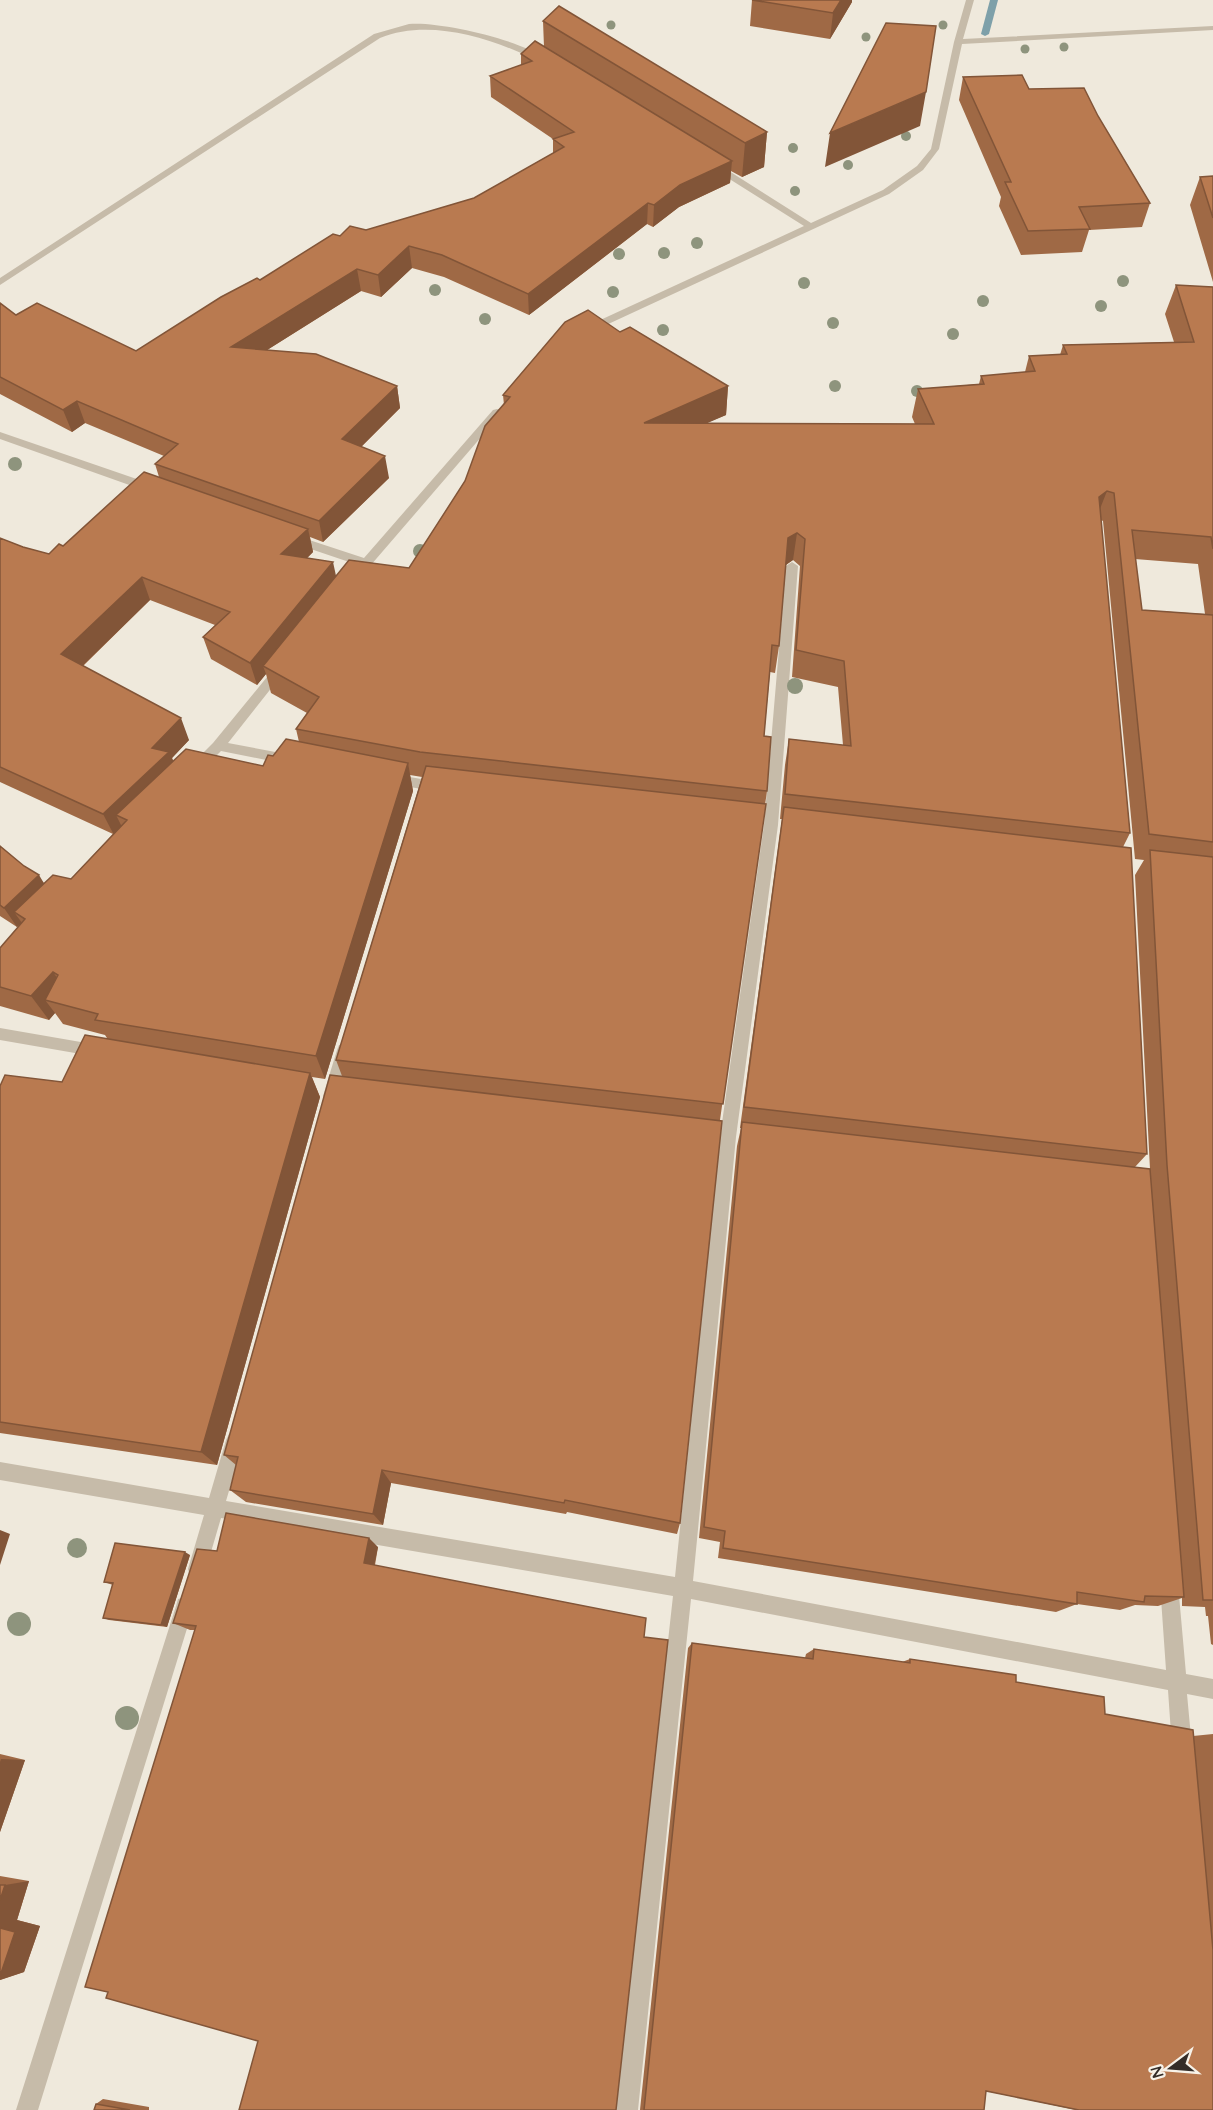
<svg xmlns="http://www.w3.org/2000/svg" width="1213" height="2110" font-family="Quicksand,sans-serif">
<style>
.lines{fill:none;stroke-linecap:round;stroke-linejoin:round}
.stream{fill:#7ea0a9;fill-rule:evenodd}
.street{fill:#c6bba9;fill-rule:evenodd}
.tree{fill:#8e947d}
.wall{fill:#9f6945;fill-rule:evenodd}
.shaded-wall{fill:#825538}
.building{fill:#b97a50;stroke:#825538;stroke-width:1.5}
</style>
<rect width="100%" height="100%" fill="#efe9dc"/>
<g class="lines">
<path class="stream" d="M990,0H998L989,34L985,36L981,34Z"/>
<path class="street" d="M966,0H974L963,39L1213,26V30L962,44L939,149L923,170L889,194L591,332H583V328L804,226L712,168V164H718L811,223L883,190L917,166L931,149L954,42Z
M409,24C439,21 522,40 545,59L538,61C492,38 429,18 380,38L0,285V278L374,34Z
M497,409L501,410V414L358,580H350L348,577L358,565L290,542L288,539L294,535L364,558L493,410Z
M0,432L157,486L159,489L153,493L149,492L0,439Z
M792,562L798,566L778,825L736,1137L693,1581L1166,1670L1160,1584L1162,1577L1169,1575L1176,1577L1178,1584L1186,1674L1213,1679V1699L1187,1694L1192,1748L1189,1755L1182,1758L1175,1755L1172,1748L1168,1690L691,1599L638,2110H616L673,1596L221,1518L206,1569L204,1576L197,1578L190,1576L188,1569L204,1515L0,1480V1462L209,1498L226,1440L229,1434L235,1431L241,1434L244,1440L226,1501L675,1577L720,1137L764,825L786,566Z
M280,665L284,666L286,669L284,672L228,743L286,754L292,759L291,762L286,764L221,751L202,770H192L190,767L192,764L213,743L276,666Z
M392,774L439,782L446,787L439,792L387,783L385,779L387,775Z
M0,1028L98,1045L103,1046L105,1051L103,1056L98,1057L0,1040Z
M344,1044L349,1045L351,1050L339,1096L336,1101L331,1103L326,1101L323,1096L337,1050L339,1045Z
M185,1597L192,1599L194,1606L38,2110H16L176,1606L178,1599Z"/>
</g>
<g class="tree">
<circle cx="611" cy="25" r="4.5"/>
<circle cx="943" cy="25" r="4.5"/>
<circle cx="866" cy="37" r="4.5"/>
<circle cx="1064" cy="47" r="4.5"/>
<circle cx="1025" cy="49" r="4.5"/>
<circle cx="906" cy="136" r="5"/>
<circle cx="793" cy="148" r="5"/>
<circle cx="848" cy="165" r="5"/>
<circle cx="795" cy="191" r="5"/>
<circle cx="697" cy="243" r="6"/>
<circle cx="664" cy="253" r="6"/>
<circle cx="619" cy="254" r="6"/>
<circle cx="1123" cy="281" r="6"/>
<circle cx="804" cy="283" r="6"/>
<circle cx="435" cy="290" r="6"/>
<circle cx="613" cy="292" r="6"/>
<circle cx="983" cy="301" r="6"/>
<circle cx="1101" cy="306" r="6"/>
<circle cx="485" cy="319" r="6"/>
<circle cx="833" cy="323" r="6"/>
<circle cx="663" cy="330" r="6"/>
<circle cx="953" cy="334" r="6"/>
<circle cx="835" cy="386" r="6"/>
<circle cx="917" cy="391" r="6"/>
<circle cx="15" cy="464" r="7"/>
<circle cx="420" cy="551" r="7"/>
<circle cx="795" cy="686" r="8"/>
<circle cx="77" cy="1548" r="10"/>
<circle cx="19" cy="1624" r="12"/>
<circle cx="127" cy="1718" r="12"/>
</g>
<path class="wall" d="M752,0L852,2L830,39L750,26Z
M543,21L767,132L764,167L742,177L731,171L730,183L679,207L653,227L647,224L529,315L444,277L412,268L381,297L361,291L267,350L397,386L400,408L361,447L389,478L323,542L310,537L313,552L307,558L336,576L409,568L465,481L504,405L503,395L620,332L728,386L726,415L706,423L915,424L912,417L918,389L979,384L981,376L1025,372L1029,356L1060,355L1063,345L1174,342L1165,314L1176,285L1213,287V1645L1211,1644L1208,1616H1206L1205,1607L1182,1606V1598L1158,1606L1135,1605L1120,1610L1077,1604L1056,1612L718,1558L720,1542L699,1538L737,1146L741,1128H740L782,819H780L785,765L789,739L843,745L838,687L792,677L800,566L793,560L786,565L779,646L775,673L770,672L764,736L767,791L720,1120L680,1523L677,1534L567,1512L566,1514L391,1483L383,1525L246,1502L230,1490L236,1465L224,1455L342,1076L336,1060L422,777L410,775L413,791L325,1079L312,1077L320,1097L217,1465L0,1433V1086L62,1082L107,1038L105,1035L63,1024L55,1013L49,1020L0,1006V948L22,923L17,927L0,916V846L44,883L71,879L113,834L0,782V538L23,547L49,554L63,546L159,477L155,464L164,456L85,423L72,432L0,394V303L16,315L136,351L260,280L340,236L366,230L474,198L553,153V139L491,97L490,76L521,65V54L544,47ZM1101,520L1103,521L1135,859L1144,860L1135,875L1150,1169L1135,1167L1147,1154L1123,847L1130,833ZM1135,559L1198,564L1205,614L1142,610ZM150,600L215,625L203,637L211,659L257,685L266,674L271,693L307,713L296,729L299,742L273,756L263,766L173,761L172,758L189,740L83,666Z
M963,77L1029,89L1098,116L1150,203L1142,227L1089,230L1082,252L1021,255L999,206L1001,197L959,100Z
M1213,176V282L1190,205L1200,177Z
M378,1547L375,1565L258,2041L195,1630H190L173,1623L217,1551Z
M190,1555L167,1627L109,1620L103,1618L113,1585L104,1582Z
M692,1643L805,1658L806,1654L814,1649L902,1662L910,1659L1016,1682L1105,1714L1193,1736L1213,1734V2110H1076L986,2091L984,2110H640L688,1648Z
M0,1754L25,1760L0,1832Z
M0,1876L29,1881L17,1920L40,1926L24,1972L0,1980Z
M103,2099L149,2107V2110H94L96,2104Z"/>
<path class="shaded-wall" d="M841,0H852V2L830,39L833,13Z
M926,92L920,126L825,167L830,133Z
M767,132L764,167L742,177L745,143Z
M732,161L730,183L679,207L653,227L654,205L680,185Z
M648,203L647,224L529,315L528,294Z
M409,246L412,268L381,297L378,275Z
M357,269L361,291L237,369L231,347Z
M397,386L400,408L347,461L342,439Z
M728,386L726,415L643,451L644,423Z
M77,401L85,423L72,432L63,410Z
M385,456L389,478L323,542L319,521Z
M1107,491L1096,519L1099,497Z
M308,529L313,552L288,577L281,554Z
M797,533L793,560L784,566L788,538Z
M333,562L338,585L263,666L266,674L257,685L250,663Z
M142,577L150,600L72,676L61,654Z
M181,718L189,740L172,758L178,773L127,820L116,815L122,827L114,835L103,814L152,748Z
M408,763L413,791L325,1079L316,1056Z
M39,875L51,895L14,912L22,923L17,927L4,908Z
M53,972L70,996L45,1000L55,1013L49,1020L31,996Z
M310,1073L320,1097L217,1465L201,1452Z
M382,1470L391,1483L383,1525L373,1514Z
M0,1530L10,1534L0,1565Z
M369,1538L378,1547L373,1571L364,1563Z
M185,1552L190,1555L167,1627L161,1625Z
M1,1759L25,1760L0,1832V1762Z
M29,1881L17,1920L40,1926L24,1972L0,1980V1900L5,1885Z"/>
<path class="building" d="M752,0H841L833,13Z
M559,6L767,132L745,143L543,21Z
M886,23L936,26L926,92L830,133Z
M535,41L732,161L680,185L654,205L648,203L528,294L442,255L409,246L378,275L357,269L231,347L316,354L397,386L342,439L385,456L319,521L155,464L178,444L77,401L63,410L0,377V303L16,315L37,303L136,351L221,297L257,278L260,280L333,234L340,236L350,226L366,230L474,198L564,147L553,139L574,132L490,76L532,61L521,54Z
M1022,75L1029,89L1084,88L1098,116L1150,203L1079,207L1090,229L1028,231L1005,182H1011L963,77Z
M1213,176V218L1200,177Z
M1176,285L1213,287V549L1211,537L1132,530L1142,610L1213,615V842L1149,834L1114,493L1107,491L1099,497L1130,833L785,794L789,739L851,746L844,661L796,650L805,539L797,533L788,538L779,646L772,645L764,736L771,737L767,791L420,752L296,729L319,697L263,666L349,560L409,568L465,481L485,426L510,397L503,395L565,322L588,310L620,332L630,327L728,386L644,423L934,424L918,389L984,384L981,376L1035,371L1029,356L1067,354L1063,345L1194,342Z
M144,472L308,529L281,554L333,562L250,663L203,637L230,612L142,577L61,654L181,718L152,748L169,752L103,814L0,767V538L23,547L49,554L59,544L63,546Z
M286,739L408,763L316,1056L95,1020L98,1014L45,1000L58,975L53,972L31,996L0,987V948L25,919L14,912L53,875L71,879L127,820L116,815L186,749L263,766L268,755L273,756Z
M426,766L766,804L723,1104L336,1060Z
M784,807L1131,848L1147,1154L744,1107Z
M0,846L24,866L39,875L4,908L0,905Z
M1150,850L1213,857V1600H1203L1167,1165Z
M85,1035L310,1073L201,1452L0,1422V1086L5,1075L62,1082Z
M330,1075L722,1121L680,1523L565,1500L564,1503L382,1470L373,1514L230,1490L238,1457L224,1455Z
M742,1122L1150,1169L1184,1597L1145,1596L1144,1602L1077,1592V1604L723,1548L725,1531L704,1527Z
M226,1513L369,1538L364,1563L646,1618L644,1637L668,1640L616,2110H239L258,2041L106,1998L108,1992L85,1987L196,1626L173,1623L197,1549L217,1551Z
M115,1543L185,1552L161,1625L103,1618L113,1583L104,1582Z
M692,1643L813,1659L814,1649L910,1663V1659L1016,1675V1682L1104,1697L1105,1714L1193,1730L1213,1950V2110H1079L986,2091L984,2110H644Z
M0,1885H5L0,1900Z
M0,1928L15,1932L0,1976Z
M96,2104L130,2110H94Z"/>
<g transform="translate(1171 2068) rotate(254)" stroke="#f7f2e8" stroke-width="4.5" paint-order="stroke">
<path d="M0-4.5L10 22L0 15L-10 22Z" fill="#342d28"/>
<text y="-9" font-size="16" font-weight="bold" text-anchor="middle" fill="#342d28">N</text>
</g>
</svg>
